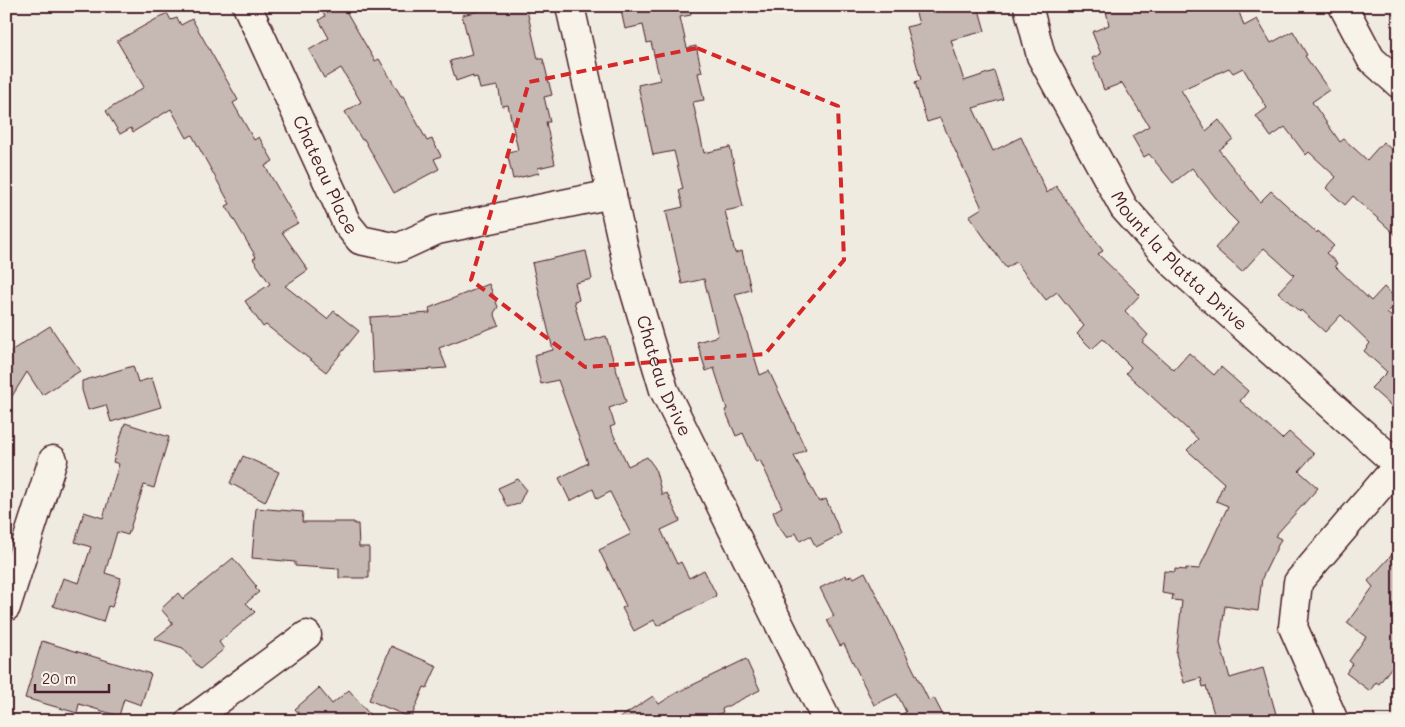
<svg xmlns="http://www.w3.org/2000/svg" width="1405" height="727" font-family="Mali,sans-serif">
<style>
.building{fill:#c6b8b3;stroke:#4a1f2b}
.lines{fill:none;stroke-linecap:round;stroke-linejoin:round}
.minor-casing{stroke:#4a1f2b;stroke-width:31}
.tertiary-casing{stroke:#4a1f2b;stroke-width:31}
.minor{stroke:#f7f3e8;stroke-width:28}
.tertiary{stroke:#f7f3e8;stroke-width:28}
.marked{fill:none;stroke:#d62828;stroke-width:4;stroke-dasharray:10 6;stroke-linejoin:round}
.labels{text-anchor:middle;stroke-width:4.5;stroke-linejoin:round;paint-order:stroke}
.street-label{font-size:18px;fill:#4a1f2b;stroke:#f7f3e8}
</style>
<rect width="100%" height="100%" fill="#f0ebe0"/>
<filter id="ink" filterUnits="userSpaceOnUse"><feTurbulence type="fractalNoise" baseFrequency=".02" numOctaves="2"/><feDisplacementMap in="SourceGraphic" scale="10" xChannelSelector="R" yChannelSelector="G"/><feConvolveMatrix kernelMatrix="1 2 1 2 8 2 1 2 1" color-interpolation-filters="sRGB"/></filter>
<g filter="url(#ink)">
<path class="building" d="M319,6H343L375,61L379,59L401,96H403L427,141L432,139L441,156L434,159L439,169L394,193L364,139L362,140L345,112L361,102L341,68L324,78L309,50L329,38L319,20L325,16Z
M486,6H526L538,59H543L552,95L544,97L550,122H546L555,164L538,168L539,173L513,179L507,152L518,150L508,105L502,106L498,86L480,89L477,77L473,78V75L456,81L450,61L472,55L462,15L487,9Z
M620,6H690L691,15L680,17L687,48L696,46L702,72L698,73L704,100L693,102L704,153L730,147L743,207L725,211L735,253L742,251L751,290L735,294L760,375L769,371L806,450L794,456L819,502L826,499L841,534L816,547L810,536L800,541L796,533L787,538L778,525L773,512L782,507L760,460L756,462L743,433L736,436L725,410L727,409L714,368L706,371L697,342L718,336L704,279L682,284L666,211L683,207L679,190L683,189L674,151L653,155L638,85L660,80L651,42L647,43L643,25L625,29Z
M914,6H978L985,31L951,40L964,81L994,71L1003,99L973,108L993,151L1021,137L1047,193L1056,186L1103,251L1098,254L1140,295L1125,311L1148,335L1142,342L1174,370L1189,353L1214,375L1221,367L1248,391L1240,401L1282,439L1289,432L1314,454L1299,471L1318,488L1275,536L1281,539L1262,578L1258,611L1225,606L1220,643L1230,678L1263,668L1278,721H1216L1206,686L1203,687L1201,678L1184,683L1176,654L1182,601L1172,600L1173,595L1162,593L1164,571L1175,572V569L1186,570V568L1199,569L1228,506L1216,501L1224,483L1187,450L1198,439L1126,373L1131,367L1103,339L1092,349L1077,334L1084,326L1057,292L1046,300L1016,262L1006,268L969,216L982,208L940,118L927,122L919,96L915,82L921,80L906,27L919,24Z
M1105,6H1237L1244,26L1257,19L1271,43L1293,31L1307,55L1305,56L1329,90L1312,102L1340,142L1344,139L1367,160L1383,142L1399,156V238L1353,196L1345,205L1326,188L1336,177L1309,152L1306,155L1285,127L1271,137L1256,116L1267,108L1243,68L1233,73L1229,68L1181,90L1206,131L1219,120L1233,139L1219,150L1260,202L1271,191L1317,233L1318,231L1334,246L1326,253L1337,263L1335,266L1371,301L1384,287L1399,301L1387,313L1399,323V413L1371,388L1387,372L1364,351L1370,343L1341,315L1325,332L1301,310L1300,312L1278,292L1294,275L1264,248L1242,272L1215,248L1238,223L1228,213L1192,168L1173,183L1149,154L1144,157L1132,136L1149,126L1122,83L1104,90L1092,58L1101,54L1092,32L1109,25Z
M167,13L171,20L177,18L181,25L192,19L238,100L233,103L254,140L259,137L273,161L265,166L298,223L282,232L308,270L285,286L327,319L334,311L359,331L326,372L266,325L263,327L245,301L270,284L253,259L256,257L226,206L230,204L192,135L187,138L171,109L133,132L131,128L120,134L106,111L144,87L117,41Z
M586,251L592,279L575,283L579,300L574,301L585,342L606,336L626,402L609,408L615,425L610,427L628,466L647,457L655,468L662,495L667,493L680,521L661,530L677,564L681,562L689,578L704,570L716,594L715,597L657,626L654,620L634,631L622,608L626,606L599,550L631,534L610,492L597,499L593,489L570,501L559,478L588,463L558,380L541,384L534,355L553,350L532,263Z
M489,284L498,307L494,313L499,325L439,348L447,368L373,373L370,317L430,313L429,308Z
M50,326L80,371L42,395L27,372L6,406V354Z
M133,366L138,382L152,378L161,407L111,422L106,405L88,410L82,390V381Z
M125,423L169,437L154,488L144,485L128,535L117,532L105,573L121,578L112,607L108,606L103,622L53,606L63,578L79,583L91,547L75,542L84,512L103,518L119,464L113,462Z
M243,456L279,472L265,502L230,483Z
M518,479L526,489L519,504L507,507L498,488Z
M256,508L303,512L302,522H354V524H358L359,547H369V578H339V569L295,566V562L252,558Z
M1399,547V657L1379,684L1376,682L1370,691L1346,673L1353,664L1349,661L1366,637L1347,623L1373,587L1368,581Z
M233,558L257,587L255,588L259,592L246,603L255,612L219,642L224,649L200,669L183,648L154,639L172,625V622L161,609L178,593L183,599Z
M865,572L929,701L934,698L946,721H890L906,712L897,694L874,705L844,644L840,646L827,620L834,616L820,588L846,575L847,578L852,575L854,578Z
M42,641L151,674L141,705L124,699L119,716L79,704L77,713L25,698Z
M391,646L437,666L427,688L424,687L411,718L369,700Z
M746,659L760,690L722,709L723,712L705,721H615L653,696L659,704L676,693Z
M319,688L332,704L349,690L375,721H305L295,709Z"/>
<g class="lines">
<defs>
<g id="minor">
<path id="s1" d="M247,6L347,224L360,240L398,248L437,230L612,194"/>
<path id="s2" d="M1028,6L1041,56L1124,208L1173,263L1399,466"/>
<path d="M1343,6L1371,59L1399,84"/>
<path d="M6,607L53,460"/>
<path d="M190,721L307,635"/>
<path d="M1334,721L1293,627L1298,582L1398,465"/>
</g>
<g id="tertiary">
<path id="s3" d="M570,6L629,272L664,390L827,721"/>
</g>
</defs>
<use href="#minor" class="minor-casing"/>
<use href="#tertiary" class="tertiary-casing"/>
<use href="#minor" class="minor"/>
<use href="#tertiary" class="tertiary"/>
</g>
</g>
<path class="marked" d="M697,48L838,106L844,260L765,354L585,367L471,280L529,82Z"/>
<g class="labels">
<g class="street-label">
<text dy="6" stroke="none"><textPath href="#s1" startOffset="186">Chateau Place</textPath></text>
<text dy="6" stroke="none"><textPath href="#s2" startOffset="301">Mount la Platta Drive</textPath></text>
<text dy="6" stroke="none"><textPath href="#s3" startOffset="382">Chateau Drive</textPath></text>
</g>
</g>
<rect width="1405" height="727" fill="none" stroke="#f7f3e8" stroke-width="25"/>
<rect x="12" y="12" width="1380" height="702" fill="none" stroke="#4a1f2b" stroke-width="2" filter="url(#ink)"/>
<path d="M35 684v8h74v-8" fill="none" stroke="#4a1f2b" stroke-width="2.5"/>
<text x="42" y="684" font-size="15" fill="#4a1f2b" stroke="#f7f3e8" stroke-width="4" paint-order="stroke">20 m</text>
</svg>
